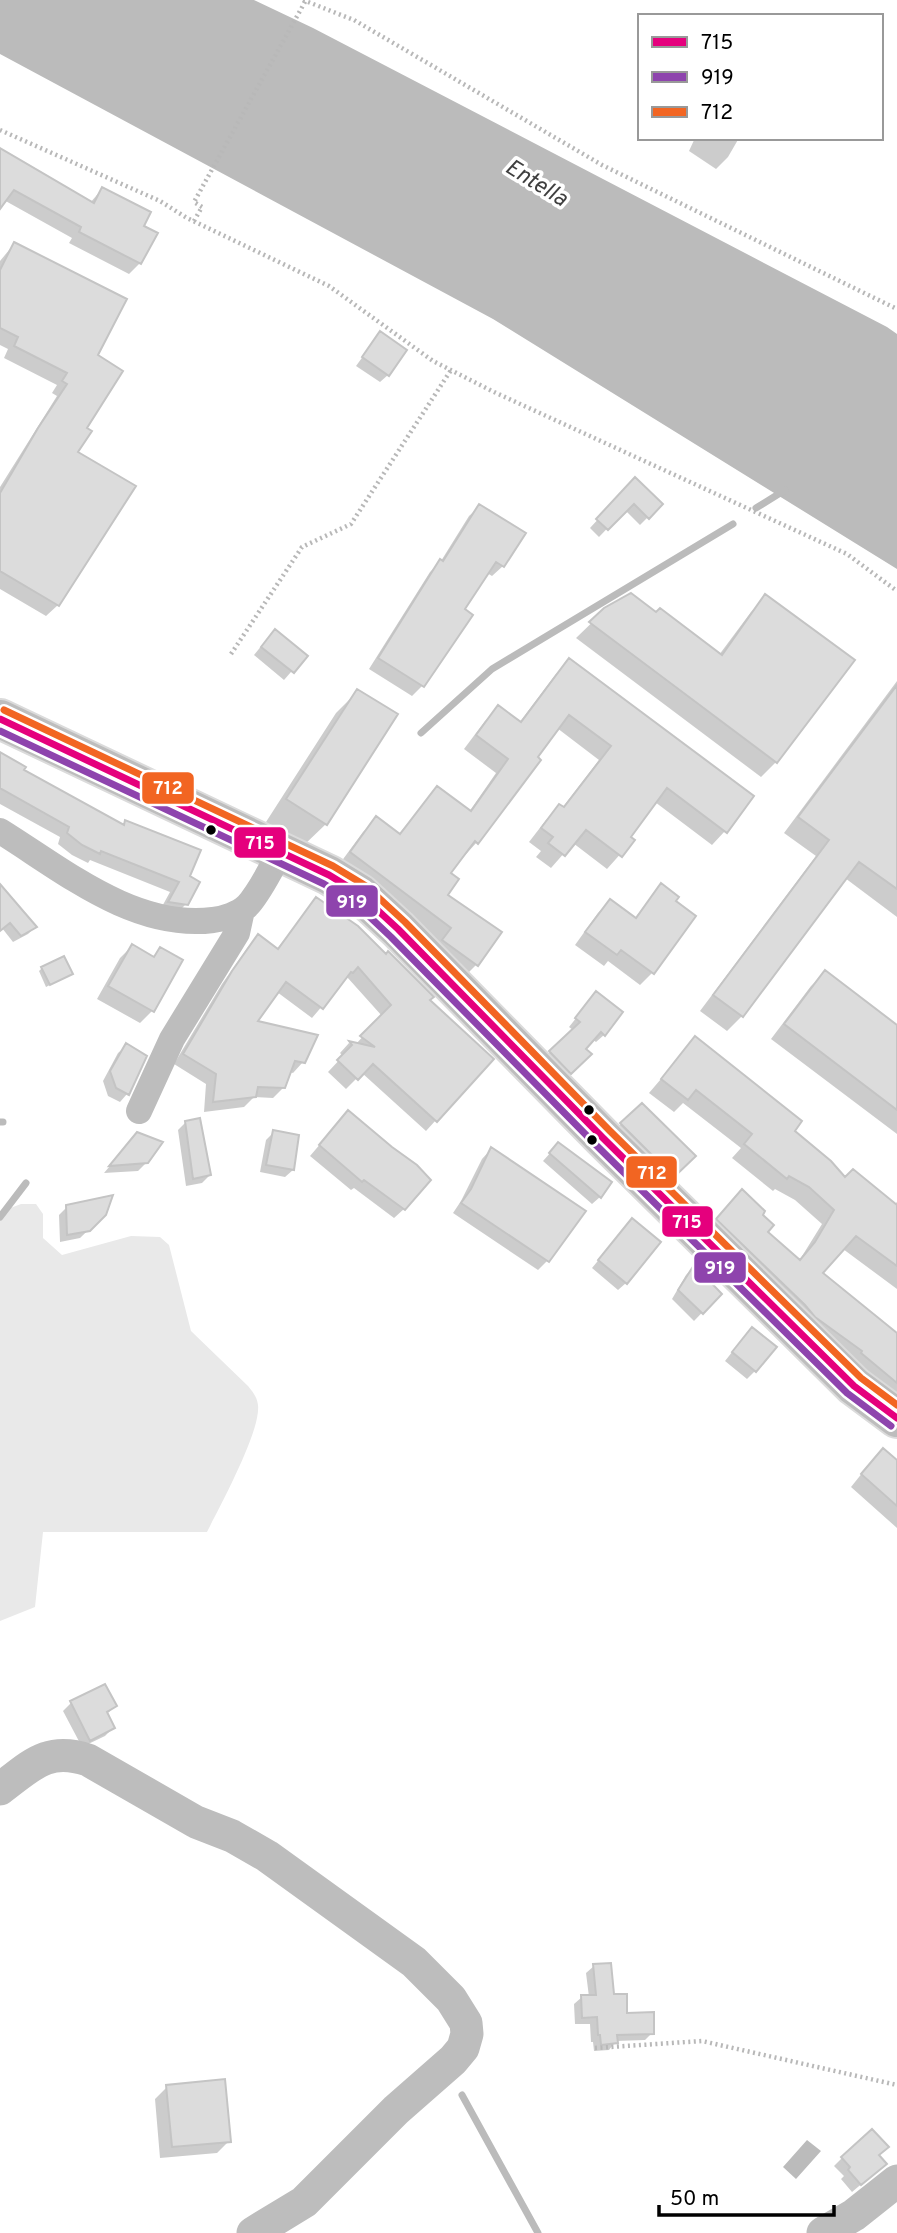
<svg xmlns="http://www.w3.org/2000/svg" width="897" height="2233" font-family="Overpass,sans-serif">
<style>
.green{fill:#e9e9e9}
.water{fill:#bbb}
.shadow{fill:#0003}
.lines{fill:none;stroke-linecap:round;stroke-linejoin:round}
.stream{stroke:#bbb;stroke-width:7}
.building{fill:#dcdcdc;stroke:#c4c4c4;stroke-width:2}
.primary-casing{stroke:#dbdbdb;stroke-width:42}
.path{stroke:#b8b8b8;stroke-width:4.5;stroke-dasharray:2 3.5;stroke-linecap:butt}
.minor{stroke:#bdbdbd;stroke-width:26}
.tertiary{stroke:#bdbdbd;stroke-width:33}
.primary{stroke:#bdbdbd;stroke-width:38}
.path-bridge{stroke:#b8b8b8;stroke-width:4.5;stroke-dasharray:2 3.5;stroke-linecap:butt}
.bus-1-casing{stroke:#fff;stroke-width:12}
.bus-2-casing{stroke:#fff;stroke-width:12}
.bus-3-casing{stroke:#fff;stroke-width:12}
.bus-1{stroke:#e5007d;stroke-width:7}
.bus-2{stroke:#8e44ad;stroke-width:7}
.bus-3{stroke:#f26522;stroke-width:7}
.bus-dot{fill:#000;stroke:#fff;stroke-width:2.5}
.labels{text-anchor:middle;stroke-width:7;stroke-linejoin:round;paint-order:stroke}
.water-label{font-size:23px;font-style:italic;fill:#3f3f3f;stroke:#fff}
.line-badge{stroke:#fff;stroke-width:2.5}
.badge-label{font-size:19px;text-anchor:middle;font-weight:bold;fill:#fff}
</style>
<rect width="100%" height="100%" fill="#fff"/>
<path class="green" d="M21,1204H36L43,1214V1238L62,1255L131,1236L160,1237L169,1245L191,1331L248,1386C253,1392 257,1397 258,1405C261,1431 220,1506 207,1532H43L35,1607L0,1621V1212Z"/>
<path class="water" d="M0,0H254L313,28L887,327L897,334V569L493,319L0,54Z
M807,2140L821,2151L796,2179L783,2167Z"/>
<path class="shadow" d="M695,138H739L728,157L716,169L689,151Z
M0,159L90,203L102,189L142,227L140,263L129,274L69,243L72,238L2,199L0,202Z
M14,244L96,356L85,428L75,452L58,605L46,616L0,589V487L57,396L52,393L57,385L4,358L8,349L0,345V261Z
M380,333L388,375L380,382L356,366Z
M635,479L661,504L640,525L625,510L599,537L590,528Z
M480,506L503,566L492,576L487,573L463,610L422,686L412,696L369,669L430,572L441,561L469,516Z
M766,597L776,762L761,777L576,638L605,610L719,655L751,612Z
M267,639L305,656L284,680L254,655Z
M570,661L725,831L712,845L655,802L628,838L632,841L607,869L573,843L551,868L536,857L541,851L529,842L546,820L560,807L562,808L599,760L557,728L477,842L449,873L445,895L476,965L463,978L430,954L439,942L338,866L363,832L377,819L398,835L437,788L469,812L496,773L464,749L485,721L499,708L519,723L556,674Z
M897,681V917L845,878L742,1016L727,1031L700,1011L816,856L784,833Z
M358,691L395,715L326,824L303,846L266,822L336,713Z
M0,754L22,770L122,826L126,822L188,877L186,904L176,914L159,912L170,892L90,860L88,863L72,855L58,844L60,837L0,804Z
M661,886L652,973L640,985L608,961L604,966L575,945L598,913L610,901L634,919Z
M316,900L428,1000L436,1120L426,1131L362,1073L346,1089L328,1072L343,1056L340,1053L349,1043L355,1045L382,1016L347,977L312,1018L277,992L255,1022L303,1062L293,1073L289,1072L284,1087L273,1098L254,1097L244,1107L204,1112L206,1084L174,1064L222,984L248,947L258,936L276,950Z
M0,904L35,927L28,934L13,942L2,928L0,930Z
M132,946L152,958L160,949L152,1011L140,1023L97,999L120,958Z
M42,968L71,974L46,987L39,971Z
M825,973L897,1027V1134L771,1039L811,986Z
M596,993L604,1035L596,1042L592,1039L584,1049L589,1054L562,1080L542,1060L573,1030L569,1027Z
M695,1039L845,1179L894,1205L897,1202V1289L843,1249L821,1273L897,1335V1406L704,1233L729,1204L760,1215L765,1232L799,1261L822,1224L795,1200L775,1189L773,1191L732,1158L741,1148L683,1103L674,1112L649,1093Z
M126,1046L145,1056L127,1094L120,1102L108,1096L103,1081L118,1053Z
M186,1122L210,1175L202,1183L186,1186L178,1130Z
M339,1122L404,1209L394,1218L354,1188L351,1190L310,1156Z
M621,1124L693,1156L665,1184L614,1132Z
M274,1132L293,1170L285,1177L260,1172L266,1140Z
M130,1142L147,1162L138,1171L104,1173Z
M491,1149L548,1260L538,1270L453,1213L461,1201L482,1159Z
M551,1152L600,1197L592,1204L543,1161Z
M67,1207L105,1214L80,1238L60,1242L59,1215Z
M625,1228L626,1283L618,1290L592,1268Z
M694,1267L720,1294L694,1321L672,1299L686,1275Z
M744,1337L755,1371L747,1379L725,1361Z
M871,1462L897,1463V1528L851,1487Z
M71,1703L115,1706L106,1715L113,1728L105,1736L82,1747L63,1711Z
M594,1966L625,2015L652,2033L645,2040L616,2041L609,2050L594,2051L593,2042H591L590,2024H575L574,2004L582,1997H589L586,1973Z
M167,2087L229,2141L217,2153L160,2158L155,2099Z
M842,2158L877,2171L852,2192L841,2179L844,2176L834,2166Z"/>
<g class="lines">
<path class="stream" d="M756,508L785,490
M421,733L492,669L733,524
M0,1122H3
M0,1217L26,1183
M462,2095L538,2233"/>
</g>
<path class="building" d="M0,148L94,203L102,187L151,212L144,226L158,233L141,264L79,232L81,227L14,190L0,209Z
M14,242L127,299L98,355L123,371L87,428L92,431L78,452L136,486L59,606L0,571V493L38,428L67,384L62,381L67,373L14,346L18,337L0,328V270Z
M380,331L407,350L389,376L362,357Z
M635,477L663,504L649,519L634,504L608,530L596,519Z
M479,504L526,533L504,567L496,562L465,609L473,615L424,687L378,658L440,559L443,561Z
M631,593L656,612L660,608L722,655L765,594L855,660L777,763L589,622L604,608Z
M275,629L308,656L294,673L261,647Z
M569,658L754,796L727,833L667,788L631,837L635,840L622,857L586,830L565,856L548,843L553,837L541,828L559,804L564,807L611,746L569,715L538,757L541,760L478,844L475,841L451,873L459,879L448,895L502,932L478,966L442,940L451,928L350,852L376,816L400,834L437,786L471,811L508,759L476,735L498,705L521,722Z
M897,685V889L859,862L743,1017L713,995L829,840L798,817Z
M357,689L398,714L327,825L286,799Z
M0,752L26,767L24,770L124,825L125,820L201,850L190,876L200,882L188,905L168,902L179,882L101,851L100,854L82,845L67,833L69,827L0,788Z
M661,883L679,897L676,901L696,916L654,974L621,950L617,955L585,932L610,899L636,918Z
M0,884L24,912L37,927L21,936L10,923L0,931Z
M316,897L358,926L386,954L388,951L434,997L430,1000L494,1059L437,1122L373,1064L358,1080L337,1060L352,1045L349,1041L375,1047L360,1036L391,1005L358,967L353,973L351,972L323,1009L286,982L258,1021L318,1035L305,1063L295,1061L285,1088L258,1087L256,1097L213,1102L216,1074L183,1054L232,971L258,934L278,949Z
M132,944L154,957L160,947L183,960L154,1012L108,986Z
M64,956L73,974L50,985L41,967Z
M825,970L897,1025V1110L784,1024Z
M596,991L623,1012L605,1036L601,1032L586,1049L592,1054L571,1074L549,1051L580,1022L575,1018Z
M695,1036L802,1121L795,1131L831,1161L845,1177L853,1169L897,1205V1266L856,1236L823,1273L897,1333V1383L861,1353L862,1351L815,1317L805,1305L716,1219L742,1189L765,1211L763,1215L774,1225L768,1232L800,1260L815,1242L834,1210L809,1187L789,1176L787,1179L744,1144L752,1134L696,1090L688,1100L661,1079Z
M126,1043L147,1056L129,1095L116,1088L110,1071Z
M642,1103L696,1156L674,1177L620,1123Z
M348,1110L392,1147L417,1165L431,1180L405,1210L364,1180L362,1182L319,1145Z
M200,1118L211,1175L193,1179L185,1121Z
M273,1130L299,1135L294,1170L266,1165Z
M137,1132L163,1142L148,1163L109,1166Z
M558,1142L612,1182L601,1198L549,1153Z
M491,1147L586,1211L549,1262L461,1203L471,1189Z
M113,1195L106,1215L90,1231L67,1235L66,1205Z
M632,1218L661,1242L627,1284L598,1260Z
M694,1265L722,1294L703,1314L678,1290Z
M752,1327L777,1347L756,1372L732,1352Z
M883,1448L897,1460V1506L861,1474Z
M105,1684L117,1706L107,1712L115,1728L90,1741L70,1701Z
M611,1963L614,1994H627V2013L654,2012V2034L617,2035L618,2043L601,2045L600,2035H598L597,2017L582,2018L581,1995H596L593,1964Z
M225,2079L231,2142L172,2147L166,2085Z
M872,2129L889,2147L879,2155L887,2164L861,2185L848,2170L850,2167L841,2157Z"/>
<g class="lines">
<defs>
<path id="primary" d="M0,719L329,875L360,894L398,929L603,1138L854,1386L897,1418"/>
</defs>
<use href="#primary" class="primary-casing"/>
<path class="path" d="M303,0L354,20L602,165L897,309
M0,130L160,201L187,218L329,286L433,361L494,392L847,554L897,591
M194,221L202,207
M231,654L302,547L351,524L451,370
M595,2048L702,2041L897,2085"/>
<path class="minor" d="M0,831C63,870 134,930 213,920C223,919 239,914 247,906C261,891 270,869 281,852
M139,1111L172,1039L237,933L242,910"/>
<path class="tertiary" d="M0,1789C31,1766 47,1746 88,1760L196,1822L232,1836L267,1856L414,1962L451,1999L466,2023L467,2034L463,2048L453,2060L396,2110L304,2202L253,2233
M823,2233L854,2215L897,2181"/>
<use href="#primary" class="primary"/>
<path class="path-bridge" d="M202,207L194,202L306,0"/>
<defs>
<path id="bus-1" d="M0,719L329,875L360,894L398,929L603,1138L854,1386L897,1418"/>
<path id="bus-2" d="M0,731L324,884L354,902L391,937L596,1145L847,1393L891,1426"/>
<path id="bus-3" d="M4,710L333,866L366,886L405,922L610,1131L861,1378L897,1405"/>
</defs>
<use href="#bus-1" class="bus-1-casing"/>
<use href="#bus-2" class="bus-2-casing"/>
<use href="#bus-3" class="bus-3-casing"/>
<use href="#bus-1" class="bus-1"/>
<use href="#bus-2" class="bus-2"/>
<use href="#bus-3" class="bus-3"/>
</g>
<g class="bus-dot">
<circle cx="211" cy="830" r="6"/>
<circle cx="589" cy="1110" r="6"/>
<circle cx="592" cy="1140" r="6"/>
</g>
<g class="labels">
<g class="water-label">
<text transform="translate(537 182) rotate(32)" y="8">Entella</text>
</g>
</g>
<g class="line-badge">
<rect x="141" y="771" width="54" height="34" rx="7" fill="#f26522"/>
<rect x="233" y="826" width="54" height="33" rx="7" fill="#e5007d"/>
<rect x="325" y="884" width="54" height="34" rx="7" fill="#8e44ad"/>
<rect x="625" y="1155" width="53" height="34" rx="7" fill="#f26522"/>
<rect x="661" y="1205" width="53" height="33" rx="7" fill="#e5007d"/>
<rect x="693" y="1251" width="54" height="33" rx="7" fill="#8e44ad"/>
</g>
<g class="badge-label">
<text x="168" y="794">712</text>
<text x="260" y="849">715</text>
<text x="352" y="908">919</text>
<text x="652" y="1179">712</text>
<text x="687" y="1228">715</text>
<text x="720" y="1274">919</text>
</g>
<rect x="638" y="14" width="245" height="126" fill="#ffffff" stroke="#999999" stroke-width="2"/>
<rect x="652" y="37" width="35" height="10" fill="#e5007d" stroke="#999999" stroke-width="2"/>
<text x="701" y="49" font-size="21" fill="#000000">715</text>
<rect x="652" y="72" width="35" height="10" fill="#8e44ad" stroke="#999999" stroke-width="2"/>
<text x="701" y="84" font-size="21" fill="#000000">919</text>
<rect x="652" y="107" width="35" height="10" fill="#f26522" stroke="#999999" stroke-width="2"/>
<text x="701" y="119" font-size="21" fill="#000000">712</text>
<path d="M659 2205v10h175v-10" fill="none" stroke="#000000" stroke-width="3.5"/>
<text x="670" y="2205" font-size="21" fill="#000000" stroke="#ffffff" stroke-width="5" paint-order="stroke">50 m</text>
</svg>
